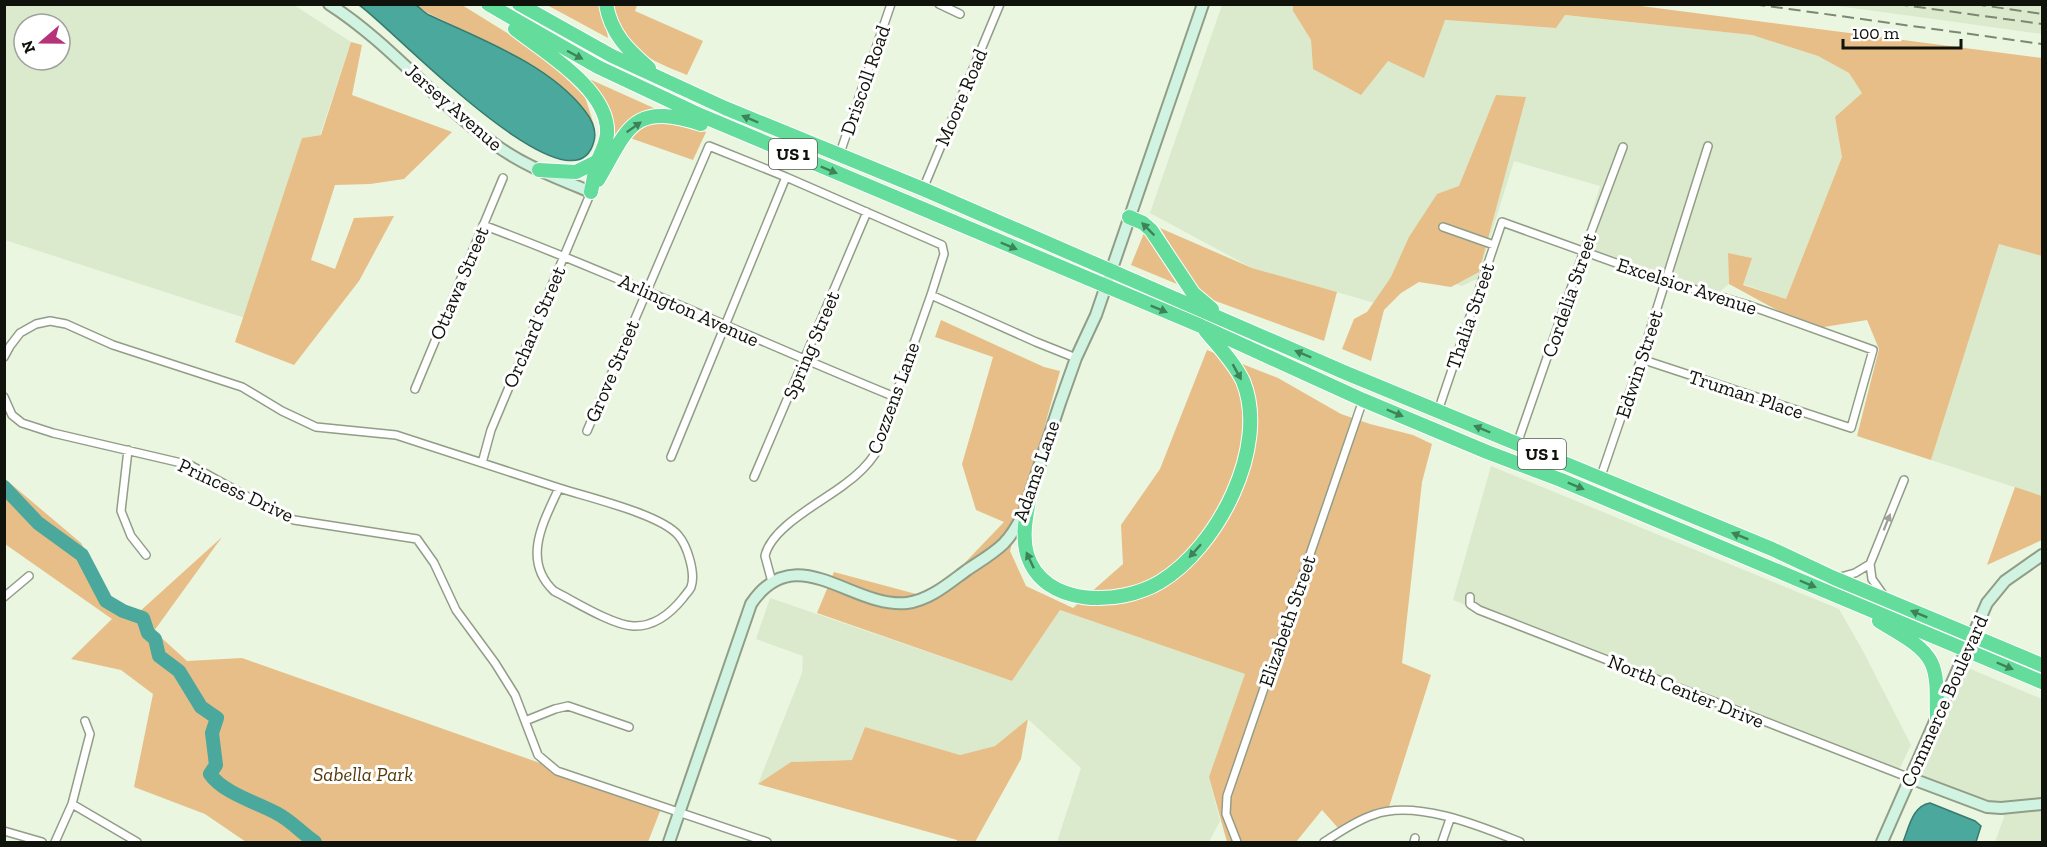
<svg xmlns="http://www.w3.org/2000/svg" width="2047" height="847" font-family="'Zilla Slab',serif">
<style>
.built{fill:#dbeacc;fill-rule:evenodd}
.green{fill:#e7be87}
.water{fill:#4aa89c;stroke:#387b70;stroke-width:1.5}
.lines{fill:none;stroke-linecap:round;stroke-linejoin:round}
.river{stroke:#4aa89c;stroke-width:14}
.street-casing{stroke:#929d88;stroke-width:10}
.secondary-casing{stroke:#929d88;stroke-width:14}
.highway-casing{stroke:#fff;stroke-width:16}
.street{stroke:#fff;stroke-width:7}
.secondary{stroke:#d0f4e1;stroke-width:10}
.highway{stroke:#64dc9b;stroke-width:14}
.rail{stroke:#7e8676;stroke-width:2;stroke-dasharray:12 6;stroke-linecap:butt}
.oneway{fill:#3e825a}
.oneway2{fill:#9fa19d}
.labels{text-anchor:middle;stroke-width:6;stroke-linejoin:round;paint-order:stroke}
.shield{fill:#fff;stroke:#575a54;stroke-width:1.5}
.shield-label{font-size:18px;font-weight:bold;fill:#0f130b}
.street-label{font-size:20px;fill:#0f130b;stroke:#fff}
.park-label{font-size:20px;font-style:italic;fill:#573a0b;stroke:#fff}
</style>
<rect width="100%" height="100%" fill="#eaf6df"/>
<path class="built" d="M5,5H294L351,42L320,135L302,138L245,318L5,240ZM24,24H60V60H24Z
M1222,5H1293V11L1311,40L1313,69L1388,61L1424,77L1444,20L1556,28L1564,15L1752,35L1818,56L1849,73L1862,93L1835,117L1842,157L1786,299L1743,284L1751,258L1728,253L1729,284L1719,292L1582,246L1600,186L1514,161L1477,279L1462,286L1403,268L1375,303L1252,268L1150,213Z
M1830,5H2042V34L1941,20Z
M1999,243L2042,256V496L1931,460Z
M1491,466L1839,609L1863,651L1911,745L1897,774L1453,600Z
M770,598L1012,681L1060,610L1246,674L1209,777L1220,821L1209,842H1057L1081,768L1028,719L995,746L960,755L865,727L852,760L791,762L758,784L802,673L803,656L756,639Z
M1961,665L2042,699V842H1995L2004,817L2001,808L1910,778Z"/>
<path class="green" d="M415,5H462L544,56L585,97L595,128C570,77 508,51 459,28C444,20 429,15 415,5Z
M547,5H602L608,38Z
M613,5H637L635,11L703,41L687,75C653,61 614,47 613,5Z
M1293,5H1633L2042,58V256L1999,244L1931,460L1857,436L1879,349L1867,320L1812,329L1729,284L1728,253L1752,258L1743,285L1786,299L1842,157L1835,117L1862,93L1849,73L1818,56L1752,35L1565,15L1556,28L1445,20L1424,78L1388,61L1361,95L1313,69L1311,40L1293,11Z
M351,42L362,45L352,95L452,132L404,179L370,184L335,185L311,260L335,269L354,218L394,216L359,281L294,365L235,342L302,138L321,135Z
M587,78L656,109L627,124L614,137L605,104Z
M1496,95L1526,97L1479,272L1451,287L1419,282L1401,293L1384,310L1371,361L1342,349L1354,319L1367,312L1391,277L1409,237L1437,194L1459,186Z
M674,120L706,132L693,160L630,138L646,124Z
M1160,228L1252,268L1337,292L1324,341L1202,296Z
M1144,233L1177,284L1131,265Z
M941,320L1044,367L1060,371L1010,551L1026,586L1073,608L1123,564L1121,525L1160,469L1207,350L1278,378L1341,414L1370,424L1413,435L1432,444L1422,482L1402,663L1431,675L1389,807L1339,829L1322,810L1296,842H1227L1209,777L1245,674L1060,610L1012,681L817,613L834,572L931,598L1004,522L976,510L962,464L993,357L935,337Z
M4,478L81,543L112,598L138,613L222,537L154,631L187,661L242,658L662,806L648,842H246L205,814L134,787L153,694L121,670L71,659L112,619L5,544Z
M2015,487L2042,496V540L1987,565Z
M1028,719L1021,759L975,842H957V840L758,784L791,762L852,760L865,727L960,755L995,746Z"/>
<path class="water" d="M359,5C373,4 401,1 414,4C419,6 423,12 429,15C480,39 549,64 585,111C592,120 597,130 594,141C574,223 386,22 359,5Z
M1930,803L1975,821L1981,826L1976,842H1903C1909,828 1912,806 1930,803Z"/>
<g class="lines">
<path class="river" d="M4,487L38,523L82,555L106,601L123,611L143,618L148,633L155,639L159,656L179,671L201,707L217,718L212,733L216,765L210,774C223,793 258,803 278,814C290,820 303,834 315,842"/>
<defs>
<path id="street" d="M939,4L960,14
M839,156L891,4
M923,189L1000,4
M483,225C622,277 757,341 895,397
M1443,227L1494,245
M931,295L1036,342L1076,358
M4,357L10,346L20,333L36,324L50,321L66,324L113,345L242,387L282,411L316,427L396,435L559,488
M415,389L503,178
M4,397L12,415L22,423L53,433L190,465L259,503L294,520L417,539L434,563L456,610L495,663L515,695L538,755L557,771L767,842
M1438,411L1502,222L1666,281L1748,305L1873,350L1851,428L1641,359
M587,431L709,146L786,177L942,245L944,254L931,295L875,454C867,466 856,476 845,484C822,502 771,527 765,556L772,582
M1517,444L1584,251L1623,147
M128,450L121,511L131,536L146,555
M671,457L786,177
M482,463L491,430L591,192
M754,477L867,212
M1600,479L1641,359L1708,146
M559,488C587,497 660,514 678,535C687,545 696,573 691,587C690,590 685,595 683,598C671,613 655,627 633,626C612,625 574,601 554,591C521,560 544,521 559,488Z
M1837,578L1855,573L1870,564
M1884,596L1872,579L1870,564L1904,480
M4,597L29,576
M1470,597V604L1479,610L1910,778
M525,721L555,709L568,706L629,727
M72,804L137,842
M4,831L42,842
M55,842L72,804L90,734L85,721
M1237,842L1226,814L1227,796L1363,400
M1324,842C1340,832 1355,821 1373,815C1415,799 1480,826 1520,842
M1414,842L1415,838
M1442,842L1450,819"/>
<path id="secondary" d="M329,4C390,43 435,101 493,143C522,165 557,178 591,192
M1910,778L1987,807L2001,808L2042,804
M669,842L751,604C796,537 852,609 907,603C930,600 949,583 967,570C997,550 1008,546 1024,512L1060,403L1076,358L1096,315L1203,4
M1882,842L1987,603L2005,581L2042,555"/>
<path id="highway" d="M488,4L598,67L700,115L1201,326L1363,400L1487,452L1561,480L2042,682
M519,4L612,56L725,108L923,189L1346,373L1772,549L1834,578L2042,665
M606,4C611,34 628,50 649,68
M515,29C544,52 610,90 607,134C606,144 602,151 598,160C595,170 593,182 591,192
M539,170L576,172L598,161
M598,180C629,127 632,102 701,124
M1129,217L1143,223L1151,230L1193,293L1212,309
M1029,500C1026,517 1022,537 1027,554C1043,608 1120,606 1160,582C1217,548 1270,447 1243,381C1234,362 1218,346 1205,330
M1879,621C1896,632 1922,644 1931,662C1939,678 1936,701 1937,719"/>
</defs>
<use href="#street" class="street-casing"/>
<use href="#secondary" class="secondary-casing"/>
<use href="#highway" class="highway-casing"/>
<use href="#street" class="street"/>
<use href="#secondary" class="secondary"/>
<use href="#highway" class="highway"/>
<path class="rail" d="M1753,4L2042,44
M1896,4L2042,24
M1974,4L2042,14"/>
</g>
<defs><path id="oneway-solid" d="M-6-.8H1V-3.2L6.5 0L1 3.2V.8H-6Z" transform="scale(1.5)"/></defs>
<g class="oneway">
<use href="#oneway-solid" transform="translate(575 55) rotate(28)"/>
<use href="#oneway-solid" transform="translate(750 119) rotate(-157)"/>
<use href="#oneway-solid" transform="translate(634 127) rotate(-35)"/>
<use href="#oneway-solid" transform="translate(829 170) rotate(23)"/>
<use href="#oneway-solid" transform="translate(1148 229) rotate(-135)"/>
<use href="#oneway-solid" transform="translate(1009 246) rotate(23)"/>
<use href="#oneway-solid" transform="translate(1159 309) rotate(22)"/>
<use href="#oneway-solid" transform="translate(1303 354) rotate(-157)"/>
<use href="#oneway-solid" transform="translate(1237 372) rotate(61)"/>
<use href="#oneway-solid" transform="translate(1395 413) rotate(23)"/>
<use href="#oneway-solid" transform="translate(1482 429) rotate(-157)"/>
<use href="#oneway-solid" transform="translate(1576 486) rotate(23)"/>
<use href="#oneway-solid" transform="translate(1740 536) rotate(-158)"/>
<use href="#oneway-solid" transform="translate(1195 551) rotate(132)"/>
<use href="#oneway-solid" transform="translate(1030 560) rotate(-115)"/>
<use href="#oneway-solid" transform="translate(1808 584) rotate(23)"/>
<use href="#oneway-solid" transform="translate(1919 614) rotate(-158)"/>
<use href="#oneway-solid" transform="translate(2005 666) rotate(23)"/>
</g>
<use class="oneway2" href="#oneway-solid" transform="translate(1887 522) rotate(-68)"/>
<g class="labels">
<g class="shield">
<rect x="769" y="139" width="48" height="30" rx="4.5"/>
<rect x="1518" y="439" width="48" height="30" rx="4.5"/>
</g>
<g class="shield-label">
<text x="793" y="160">US 1</text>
<text x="1542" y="460">US 1</text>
</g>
<g class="street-label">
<text transform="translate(865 80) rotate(-71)" y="7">Driscoll Road</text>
<text transform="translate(961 97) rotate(-67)" y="7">Moore Road</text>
<text transform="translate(454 107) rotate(41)" y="7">Jersey Avenue</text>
<text transform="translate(459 283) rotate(-67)" y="7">Ottawa Street</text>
<text transform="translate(1687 286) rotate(18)" y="7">Excelsior Avenue</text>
<text transform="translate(1569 295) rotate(-71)" y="7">Cordelia Street</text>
<text transform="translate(689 310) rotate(24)" y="7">Arlington Avenue</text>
<text transform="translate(1470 316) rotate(-71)" y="7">Thalia Street</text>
<text transform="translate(534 327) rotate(-67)" y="7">Orchard Street</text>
<text transform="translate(811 345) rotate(-67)" y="7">Spring Street</text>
<text transform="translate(1639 364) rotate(-72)" y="7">Edwin Street</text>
<text transform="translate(612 371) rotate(-67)" y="7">Grove Street</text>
<text transform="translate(1746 394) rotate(18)" y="7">Truman Place</text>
<text transform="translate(893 398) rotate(-70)" y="7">Cozzens Lane</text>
<text transform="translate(1036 471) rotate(-71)" y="7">Adams Lane</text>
<text transform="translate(236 490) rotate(25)" y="7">Princess Drive</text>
<text transform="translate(1287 621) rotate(-71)" y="7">Elizabeth Street</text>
<text transform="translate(1686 691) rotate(22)" y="7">North Center Drive</text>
<text transform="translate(1944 701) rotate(-66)" y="7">Commerce Boulevard</text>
</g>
<g class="park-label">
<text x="363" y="781">Sabella Park</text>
</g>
</g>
<rect width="2047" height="847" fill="none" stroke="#0f130b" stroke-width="12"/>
<g transform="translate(42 42) rotate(250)"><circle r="28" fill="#ffffff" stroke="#9fa19d" stroke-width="1.5"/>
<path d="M0-4.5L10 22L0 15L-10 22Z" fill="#b6337b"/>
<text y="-9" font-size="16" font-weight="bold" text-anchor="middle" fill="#0f130b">N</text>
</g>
<path d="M1843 39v9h118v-9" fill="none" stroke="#0f130b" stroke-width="3"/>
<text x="1852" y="39" font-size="18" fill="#0f130b" stroke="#ffffff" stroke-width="4.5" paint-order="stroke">100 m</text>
</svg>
